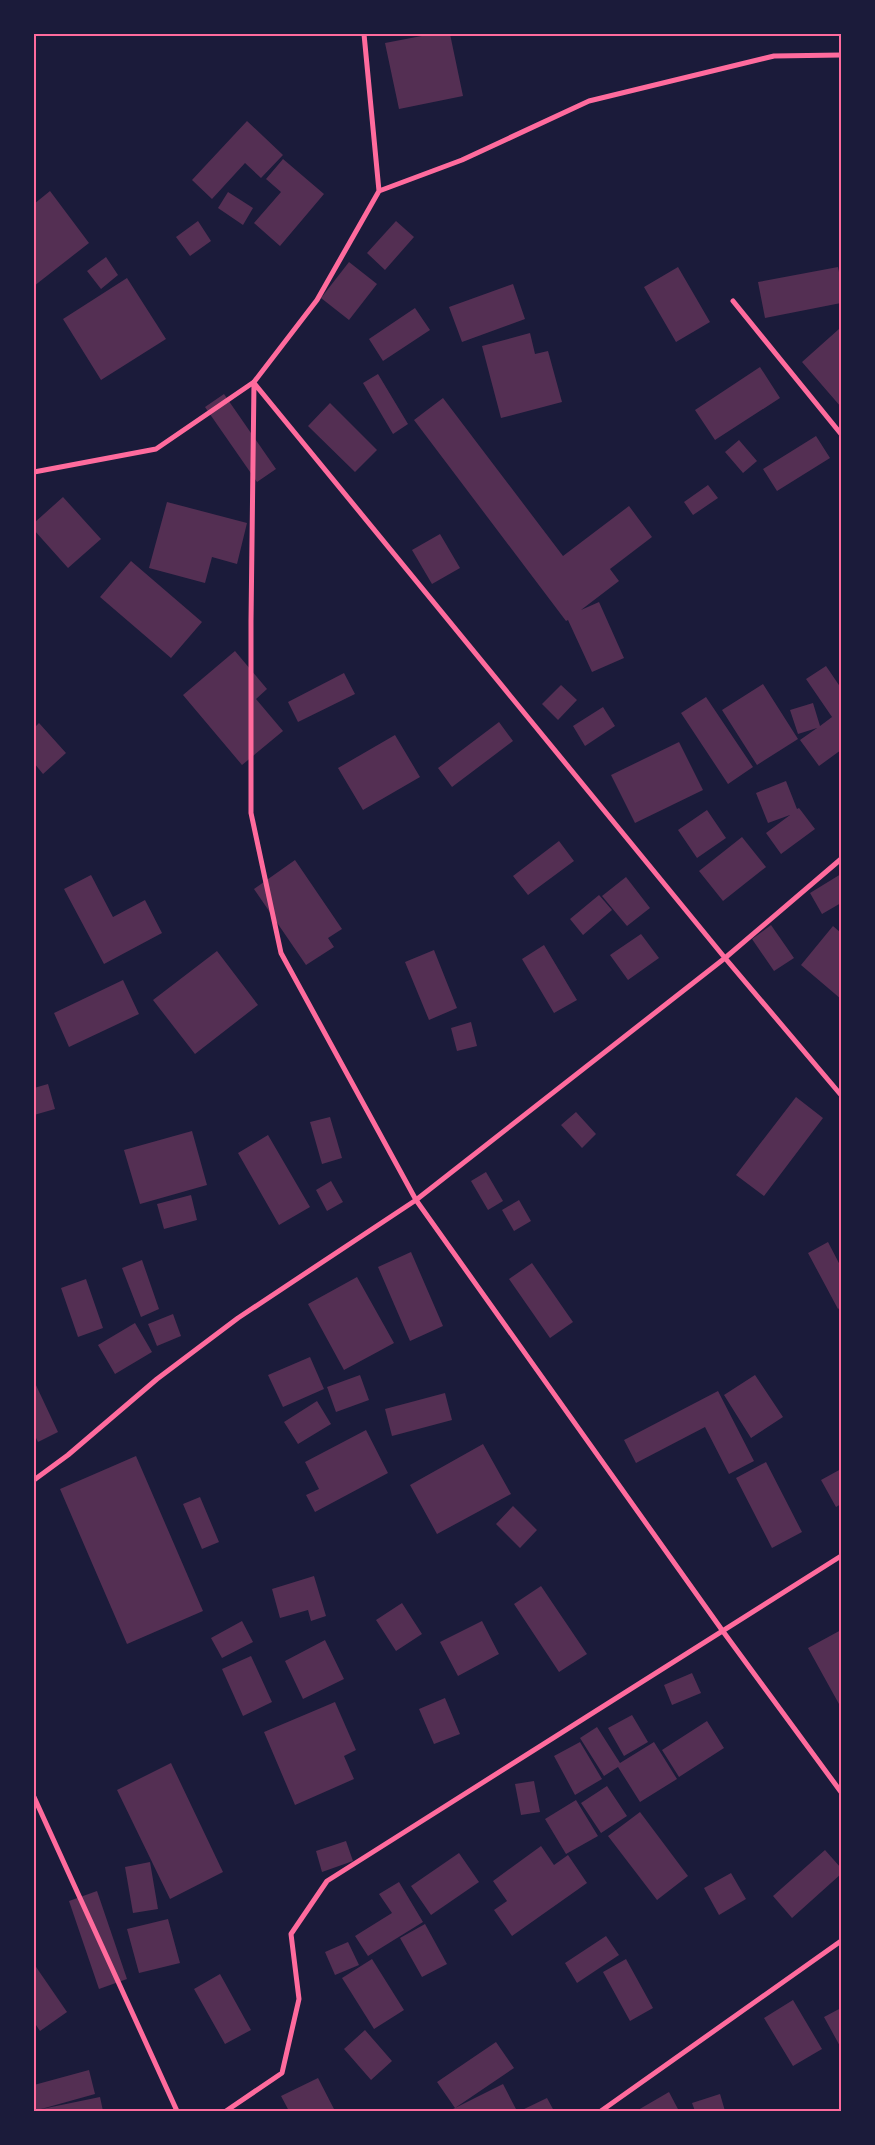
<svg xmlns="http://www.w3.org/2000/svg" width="875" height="2145" font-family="Helvetica,sans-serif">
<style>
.building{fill:#542f53}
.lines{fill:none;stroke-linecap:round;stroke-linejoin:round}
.minor{stroke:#ff6b9d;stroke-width:5}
.neatline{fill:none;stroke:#ff6b9d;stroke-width:2}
</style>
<rect width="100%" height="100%" fill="#1b1b3a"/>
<path class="building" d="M432,34H450L463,96L399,109L385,43Z
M247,121L283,155L261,178L245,163L212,199L192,180Z
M283,159L324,194L280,246L254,223L281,192L266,179Z
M50,191L89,243L34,286V204Z
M228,192L253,208L243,225L218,208Z
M198,221L211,241L190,256L176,237Z
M396,221L414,237L385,270L367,253Z
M106,257L118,275L101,289L87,271Z
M349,262L377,284L349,320L321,298Z
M678,267L710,322L676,342L644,287Z
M838,267L841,282V303L765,318L758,282Z
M127,278L166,339L101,380L63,319Z
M513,284L525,319L462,342L449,307Z
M415,308L430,330L383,361L369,339Z
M839,329L841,332V407L802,362Z
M530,333L535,354L548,351L562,402L501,418L482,346Z
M760,367L780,398L715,440L695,410Z
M378,374L408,424L393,434L363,383Z
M224,394L276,469L257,482L205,407Z
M443,398L563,556L629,506L652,537L610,569L619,581L581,610L599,602L624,658L592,672L568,620L566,621L414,420Z
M330,403L377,450L355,472L308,426Z
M816,436L830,458L777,491L763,469Z
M739,440L757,461L743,473L725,452Z
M708,485L718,498L693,515L684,502Z
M63,497L101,539L68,568L34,530V523Z
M167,502L247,523L237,564L212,557L205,583L149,568Z
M440,534L460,568L432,584L412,550Z
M131,561L202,622L171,658L100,597Z
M235,651L267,689L256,699L283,731L242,765L183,695Z
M826,666L841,688V750L819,766L800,740L817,728L798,734L790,710L813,703L820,726L832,717L806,679Z
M344,673L355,694L298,722L288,702Z
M763,684L798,739L757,765L722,710Z
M561,685L577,700L558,720L542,704Z
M706,697L753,767L728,784L681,713Z
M603,707L615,726L585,746L573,726Z
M499,722L513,741L452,787L438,768Z
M39,723L66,753L43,774L34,763V728Z
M395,735L420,777L363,810L338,768Z
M679,742L703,790L635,823L611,775Z
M786,781L797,809L799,808L815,829L781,854L766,833L790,815L768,823L756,793Z
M707,810L726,838L697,858L678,830Z
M742,837L766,867L723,901L699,871Z
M559,841L574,861L528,895L513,876Z
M295,860L342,929L328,938L334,947L306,965L254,889Z
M841,874V903L822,914L810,893Z
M91,875L113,917L145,900L162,933L104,964L64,889Z
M626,877L650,908L627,926L602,896Z
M599,895L612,910L583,935L570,919Z
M771,925L794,958L774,971L752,939Z
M833,926L841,933V999L801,965Z
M641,934L659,958L628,980L610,955Z
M544,945L577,1000L554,1013L522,959Z
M434,950L457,1008L429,1020L405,962Z
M217,951L258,1005L195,1054L153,1000Z
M123,980L139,1014L69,1047L54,1013Z
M471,1022L477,1046L457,1051L451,1028Z
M48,1084L55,1109L34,1115V1088Z
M796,1097L823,1118L764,1196L736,1175Z
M576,1112L596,1134L582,1148L561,1125Z
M330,1117L342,1158L322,1164L310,1122Z
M192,1131L207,1185L140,1204L124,1150Z
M268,1135L310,1207L279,1225L238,1153Z
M486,1172L503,1201L488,1210L471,1181Z
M331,1181L343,1202L327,1211L316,1190Z
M191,1195L197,1220L164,1229L157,1204Z
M519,1200L531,1221L514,1231L502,1210Z
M828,1242L841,1267V1307L838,1309L808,1253Z
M411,1252L443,1326L410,1341L378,1267Z
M142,1260L159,1309L141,1317L122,1268Z
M532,1263L573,1322L550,1338L509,1279Z
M357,1277L394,1343L344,1370L308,1304Z
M86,1279L103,1328L78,1337L61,1288Z
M173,1314L181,1336L157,1346L148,1324Z
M135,1323L152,1352L115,1374L98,1345Z
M310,1357L324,1389L283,1407L268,1375Z
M360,1375L369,1400L336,1412L327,1387Z
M755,1375L783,1417L751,1438L724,1395Z
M34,1381L58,1432L38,1442L34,1434Z
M718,1391L754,1461L729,1474L705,1427L636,1463L624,1440Z
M445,1393L452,1420L392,1436L385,1409Z
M317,1401L331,1424L298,1444L284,1422Z
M366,1430L388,1473L315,1512L306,1495L319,1489L305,1462Z
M483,1444L511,1494L437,1534L410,1485Z
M136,1456L203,1611L127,1644L60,1489Z
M766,1462L802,1532L772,1548L736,1478Z
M841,1469V1504L836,1507L821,1480Z
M200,1497L219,1542L202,1549L183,1504Z
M513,1506L537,1530L520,1548L496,1524Z
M314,1576L326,1616L311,1621L308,1610L280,1618L272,1589Z
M541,1586L587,1654L559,1672L514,1604Z
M402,1603L422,1634L396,1651L376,1620Z
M242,1621L253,1642L222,1658L211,1638Z
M482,1621L499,1654L458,1676L440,1642Z
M841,1630V1702L839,1704L808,1648Z
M325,1640L344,1679L303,1699L285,1661Z
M251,1656L272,1702L243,1716L222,1669Z
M692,1673L701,1693L672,1705L664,1685Z
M445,1698L460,1734L434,1744L419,1709Z
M335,1702L356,1750L344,1756L354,1779L295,1805L264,1732Z
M632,1715L648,1742L624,1756L608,1728Z
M707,1721L724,1748L679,1777L662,1750Z
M597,1727L620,1763L654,1742L677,1779L640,1802L618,1767L604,1776L580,1738Z
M580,1742L602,1779L575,1795L554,1756Z
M171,1763L223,1872L170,1899L117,1790Z
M534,1781L540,1812L521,1815L515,1784Z
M607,1786L627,1816L601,1833L581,1803Z
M576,1800L598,1836L566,1854L545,1819Z
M640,1812L688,1876L657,1900L608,1836Z
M346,1841L353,1861L322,1872L316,1851Z
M541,1846L554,1865L568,1855L587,1883L512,1936L494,1910L507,1901L493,1881Z
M825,1850L841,1868V1874L792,1918L773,1896Z
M459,1853L479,1882L431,1915L411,1886Z
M150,1862L158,1909L133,1913L125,1867Z
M731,1873L746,1899L719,1915L704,1888Z
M399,1882L423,1922L368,1956L355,1936L392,1913L379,1894Z
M97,1891L127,1979L99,1989L69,1901Z
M168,1919L180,1963L139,1973L127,1929Z
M425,1924L447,1964L422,1977L400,1938Z
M606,1936L619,1955L577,1983L565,1963Z
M348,1942L359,1965L335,1975L325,1952Z
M372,1959L404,2010L374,2029L342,1978Z
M626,1959L653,2008L630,2021L603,1972Z
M34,1964L67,2012L40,2031L34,2022Z
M220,1974L251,2030L225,2044L194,1989Z
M793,2000L822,2049L793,2066L764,2018Z
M841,2008V2048L824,2017Z
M365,2030L392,2061L371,2080L344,2049Z
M496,2042L514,2068L455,2108L437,2082Z
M89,2070L95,2094L34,2111V2085Z
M318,2078L335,2111H289L281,2096Z
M503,2084L517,2111H448L453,2109Z
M669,2092L679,2111H638V2110Z
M720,2094L725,2111H695L692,2103Z
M100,2097L103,2111H37V2110Z
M547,2098L554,2111H520Z"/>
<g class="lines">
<path class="minor" d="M364,34L379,191
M733,301L841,434
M254,382L251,621V813L281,953L416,1200L722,1630L841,1792
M254,383L725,958L841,1095
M34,472L156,449L254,382L317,300L379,191L462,160L589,101L774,56L841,55
M34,1480L68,1455L157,1379L238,1318L416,1200L725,958L841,859
M34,1797L177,2111
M226,2111L282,2073L299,1999L291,1934L327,1881L841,1556
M601,2111L841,1941"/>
</g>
<rect width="875" height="2145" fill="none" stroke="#1b1b3a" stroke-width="70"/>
<rect x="35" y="35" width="805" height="2075" class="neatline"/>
</svg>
